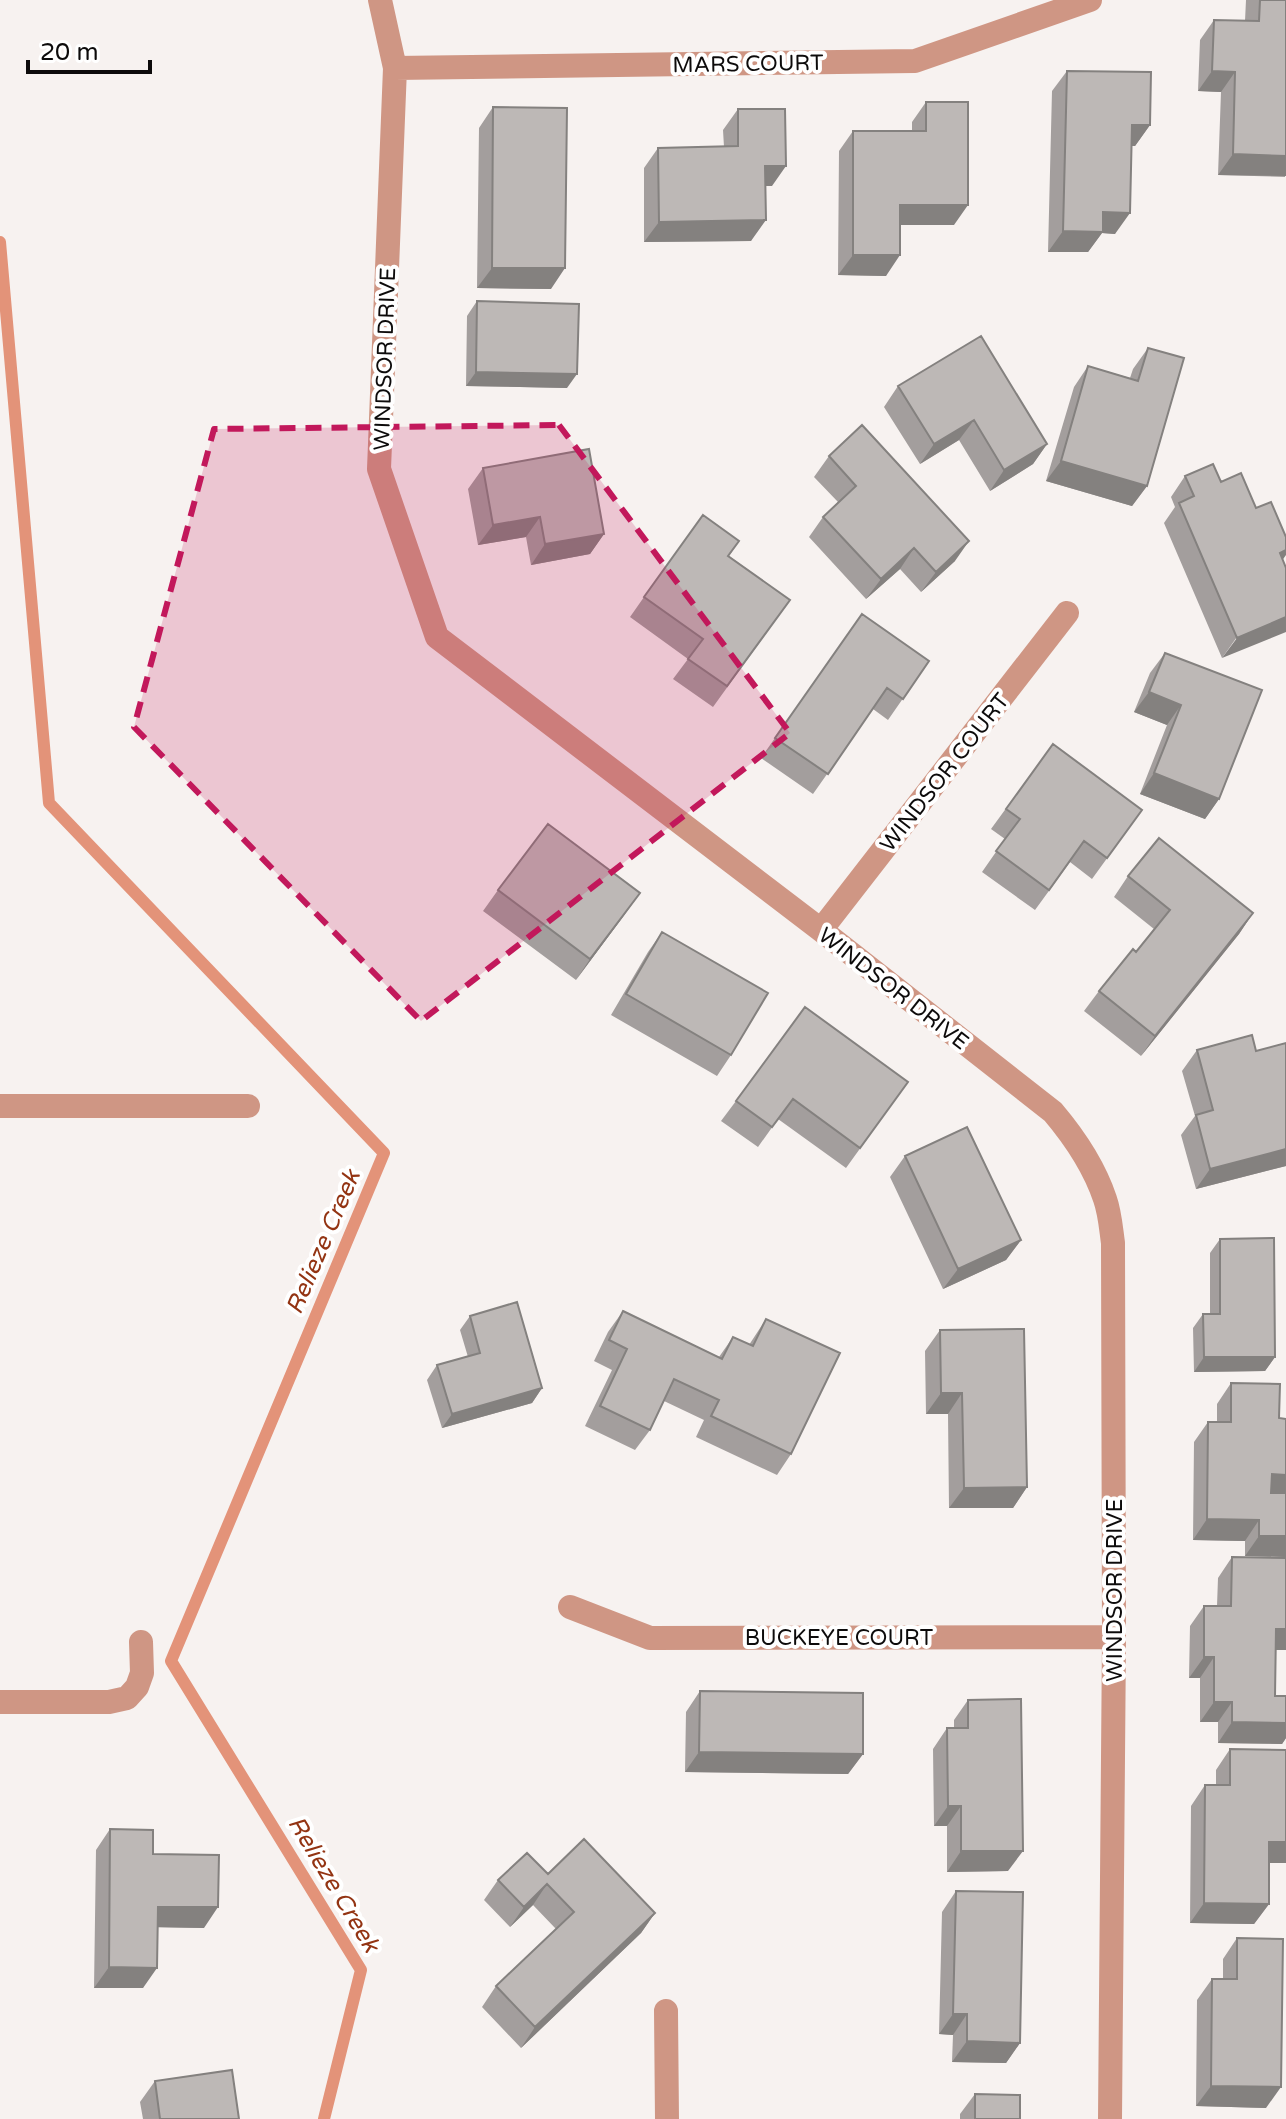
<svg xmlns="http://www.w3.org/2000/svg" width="1286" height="2119" font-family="'Varela Round',sans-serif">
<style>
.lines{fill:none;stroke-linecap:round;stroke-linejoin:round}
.stream{stroke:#e39379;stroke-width:12}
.minor{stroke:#cf9684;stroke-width:24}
.wall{fill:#a39e9d}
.shaded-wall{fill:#84817f}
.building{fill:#bdb8b6;stroke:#84817f;stroke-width:2}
.marked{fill:#c2185b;fill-opacity:0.2;stroke:#c2185b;stroke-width:6;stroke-dasharray:16 10;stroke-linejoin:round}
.labels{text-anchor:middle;stroke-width:8;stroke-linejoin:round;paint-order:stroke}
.street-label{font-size:22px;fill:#0d0b0b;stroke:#fff}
.water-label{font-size:24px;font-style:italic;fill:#933413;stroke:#fff}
</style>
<rect width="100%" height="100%" fill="#f7f2f0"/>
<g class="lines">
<path class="stream" d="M0,242L49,803L384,1153L171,1661L361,1970L324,2119"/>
<path class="minor" d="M380,0L395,68L379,469L437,637L821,930L1053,1112C1075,1138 1094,1166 1105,1199C1110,1213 1111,1229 1113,1243L1114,1637L1110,2119
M395,68L915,61L1090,0
M821,930L1067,613
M0,1106H248
M570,1607L650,1638L1114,1637
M0,1702H109L127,1698L137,1687L142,1673L141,1642
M666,2011L667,2119"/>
</g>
<path class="wall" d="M1246,0H1286L1285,177L1218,175L1221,92L1198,91L1200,40L1214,20L1245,21Z
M1067,71L1150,125L1135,146H1131L1115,234L1102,233L1088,252H1048L1052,91Z
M926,102L954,225H900L886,276L838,275L839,151L853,131H912V122Z
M493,107L551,289L477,288L479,128Z
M738,109L772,186H765L751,241L644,242V168L658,148L724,147L723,130Z
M477,301L567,388L466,386L467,316Z
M1148,348L1147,486L1132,506L1046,481L1074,387L1088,366L1130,378L1133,369Z
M898,386L1047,444L1033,464L990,491L959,440L920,464L884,407Z
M829,456L955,561L921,592L900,569L866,599L809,537L823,517L838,502L814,477Z
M483,468L604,534L590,554L531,565L526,537L478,545L468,489Z
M1185,476L1221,482L1256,508L1286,568L1222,658L1164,523L1175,507L1171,497Z
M739,541L729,556L790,600L713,707L673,679L688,659L630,617L644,597Z
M862,614L929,661L888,720L873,709L813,794L761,758Z
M1165,653L1219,799L1205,819L1140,794L1167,725L1134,712L1150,673Z
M1053,744L1142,810L1092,879L1070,862L1035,910L982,872L1005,839L991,829Z
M1128,876L1253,913L1239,934L1141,1056L1084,1011L1099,991L1136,952L1154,929L1114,897Z
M498,890L625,914L576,980L483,911Z
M662,932L731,1055L717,1076L611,1015L648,952Z
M1197,1050L1256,1051L1286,1166L1196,1189L1181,1135L1195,1116L1182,1071Z
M908,1082L846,1168L778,1119L758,1147L721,1121L736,1101Z
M905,1156L1021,1240L1006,1260L943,1289L890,1177Z
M1220,1239L1275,1357L1265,1371L1194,1372L1193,1328L1203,1314H1210V1253Z
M623,1311L719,1357L733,1337L749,1345L766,1319L791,1454L777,1475L696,1437L704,1420L664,1401L650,1430L635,1450L585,1426L612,1370L594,1361L608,1332Z
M470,1316L542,1388L532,1403L442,1428L427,1380L437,1365L468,1357L460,1330Z
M940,1330L1027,1487L1013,1508H949L948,1414H926L925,1351Z
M1231,1383L1279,1418L1286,1557L1245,1556V1541L1193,1540L1194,1442L1208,1422H1217V1404Z
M1232,1557L1286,1650H1276L1275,1696H1286V1738L1282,1744L1218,1743V1722H1200V1678H1189L1190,1626L1204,1606H1217L1218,1578Z
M700,1691L863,1754L848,1774L685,1772L686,1712Z
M968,1700L1008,1871L947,1872V1826H934L933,1749L947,1728H954V1720Z
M1230,1749L1286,1750V1863H1269V1904L1254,1924L1190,1923L1191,1806L1205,1785H1216V1770Z
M110,1829L153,1854L204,1928L158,1927L143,1988H94L96,1850Z
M548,1874L655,1913L641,1933L521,2048L482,2007L496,1986L556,1929L533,1905L510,1927L484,1900L498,1880Z
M956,1891L1020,2043L1006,2063L952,2062L953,2035L939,2034L942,1912Z
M1237,1938L1266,2108L1196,2106L1197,2000L1212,1979H1223V1959Z
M155,2081L239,2119H143L140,2102Z
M975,2094L1020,2119H960V2114Z"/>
<path class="shaded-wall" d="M1212,71L1235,72L1221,92L1198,91Z
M1132,125H1150L1135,146L1117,145Z
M1233,154L1286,156V176L1218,175Z
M765,166H786L772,186H751Z
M900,205H968L954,225H886Z
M1103,212L1130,213L1115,234L1102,233L1088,252H1048L1063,231Z
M766,220L751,241L644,242L659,222Z
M853,255H900L886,276L838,275Z
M492,268H565L551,289L477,288Z
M476,372L577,374L567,388L466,386Z
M974,420L959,440L920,464L934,444Z
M1047,444L1033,464L990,491L1004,470Z
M1061,461L1147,486L1132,506L1046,481Z
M540,517L526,537L478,545L493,525Z
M604,534L590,554L531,565L545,544Z
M969,541L955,561L921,592L936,572Z
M914,548L900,569L866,599L881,579Z
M1286,550V555L1276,569L1280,553Z
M1286,617V632L1222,658L1237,638Z
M1149,692L1181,705L1167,725L1134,712Z
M1154,773L1219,799L1205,819L1140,794Z
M640,893L625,914L576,980L590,959Z
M1253,913L1239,934L1141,1056L1155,1036Z
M1286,1149V1166L1196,1189L1210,1169Z
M1021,1240L1006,1260L943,1289L958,1269Z
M1204,1357H1275L1265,1371L1194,1372Z
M542,1388L532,1403L442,1428L452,1414Z
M941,1393H962L948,1414H926Z
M1272,1474L1286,1475V1495H1257Z
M1027,1487L1013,1508H949L964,1488Z
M1207,1519L1259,1520L1245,1541L1193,1540Z
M1259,1536H1286V1557L1245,1556Z
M1276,1629H1286V1650H1262Z
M1204,1657H1214L1200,1678H1189Z
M1214,1702H1232L1218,1722H1200Z
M1232,1722L1286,1723V1738L1282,1744L1218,1743Z
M699,1752L863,1754L848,1774L685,1772Z
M948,1806H961L947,1826H934Z
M1269,1842H1286V1863H1255Z
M961,1851H1023L1008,1871L947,1872Z
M547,1884L533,1905L510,1927L524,1907Z
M1204,1903L1269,1904L1254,1924L1190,1923Z
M158,1907H218L204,1928L143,1927Z
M655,1913L641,1933L521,2048L535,2027Z
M109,1967L157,1968L143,1988H94Z
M953,2014H967L953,2035L939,2034Z
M967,2041L1020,2043L1006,2063L952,2062Z
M1211,2086L1281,2087L1266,2108L1196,2106Z"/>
<path class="building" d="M1260,0H1286V156L1233,154L1235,72L1212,71L1214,20L1259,21Z
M1067,71L1151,72L1150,125H1132L1130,213L1103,212V232L1063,231Z
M926,102H968V205H900V255H853V131H926Z
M493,107L567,108L565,268H492Z
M738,109H785L786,166H765L766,220L659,222L658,148L738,146Z
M477,301L579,304L577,374L476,372Z
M981,336L1047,444L1004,470L974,420L934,444L898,386Z
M1148,348L1184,358L1147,486L1061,461L1088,366L1138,381Z
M862,425L969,541L936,572L914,548L881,579L823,517L856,486L829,456Z
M589,449L604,534L545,544L540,517L493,525L483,468Z
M1213,464L1221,482L1241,473L1256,508L1271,502L1286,537V550L1280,553L1286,568V617L1237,638L1179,503L1194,496L1185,476Z
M703,515L739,541L728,556L790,600L727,686L688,659L703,639L644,597Z
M862,614L929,661L903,699L887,688L828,774L775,738Z
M1165,653L1262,690L1219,799L1154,773L1181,705L1149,692Z
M1053,744L1142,810L1107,858L1084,841L1049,890L996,851L1020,819L1006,809Z
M548,824L640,893L590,959L498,890Z
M1159,838L1253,913L1155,1036L1099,991L1133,949L1136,952L1170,910L1128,876Z
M662,932L768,993L731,1055L626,994Z
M805,1007L908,1082L860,1148L793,1099L772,1127L736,1101Z
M1252,1035L1256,1051L1286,1043V1149L1210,1169L1196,1115L1213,1110L1197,1050Z
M967,1127L1021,1240L958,1269L905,1156Z
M1274,1238L1275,1357H1204L1203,1314H1220V1239Z
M517,1302L542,1388L452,1414L437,1365L480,1353L470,1316Z
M623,1311L722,1359L733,1337L753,1346L766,1319L840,1353L791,1454L711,1416L719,1400L674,1379L650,1430L600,1406L627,1349L609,1340Z
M1024,1329L1027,1487L964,1488L962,1393H941L940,1330Z
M1231,1383L1280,1384L1279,1418L1286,1419V1475L1272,1474L1271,1493H1286V1536H1259V1520L1207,1519L1208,1422H1231Z
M1232,1557L1286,1558V1629H1276L1275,1696H1286V1723L1232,1722V1702H1214V1657H1204V1606H1231Z
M700,1691L863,1693V1754L699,1752Z
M1021,1699L1023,1851H961V1806H948L947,1728H968V1700Z
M1230,1749L1286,1750V1842H1269V1904L1204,1903L1205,1785H1230Z
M110,1829L153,1830V1854L219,1855L218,1907H158L157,1968L109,1967Z
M584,1839L655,1913L535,2027L496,1986L574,1912L547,1884L524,1907L498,1880L527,1853L548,1874Z
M956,1891L1023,1892L1020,2043L967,2041V2014H953Z
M1237,1938L1283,1939L1281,2087L1211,2086L1212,1979H1237Z
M232,2070L239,2119H160L155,2081Z
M975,2094L1020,2095V2119H975Z"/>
<path class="marked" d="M559,425L790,733L421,1021L134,727L214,429Z"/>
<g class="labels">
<g class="street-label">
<text transform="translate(748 63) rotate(-1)" y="8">MARS COURT</text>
<text transform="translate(384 359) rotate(-88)" y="8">WINDSOR DRIVE</text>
<text transform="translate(944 772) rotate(-52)" y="8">WINDSOR COURT</text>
<text transform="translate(894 988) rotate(38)" y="8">WINDSOR DRIVE</text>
<text transform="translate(1114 1590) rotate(-90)" y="8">WINDSOR DRIVE</text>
<text x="839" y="1645">BUCKEYE COURT</text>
</g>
<g class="water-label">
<text transform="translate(323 1242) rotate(-67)" y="8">Relieze Creek</text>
<text transform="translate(334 1884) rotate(59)" y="8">Relieze Creek</text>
</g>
</g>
<path d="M28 60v12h122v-12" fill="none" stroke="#0d0b0b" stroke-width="4"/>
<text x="40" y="60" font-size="24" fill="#0d0b0b" stroke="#ffffff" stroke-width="6" paint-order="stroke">20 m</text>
</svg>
